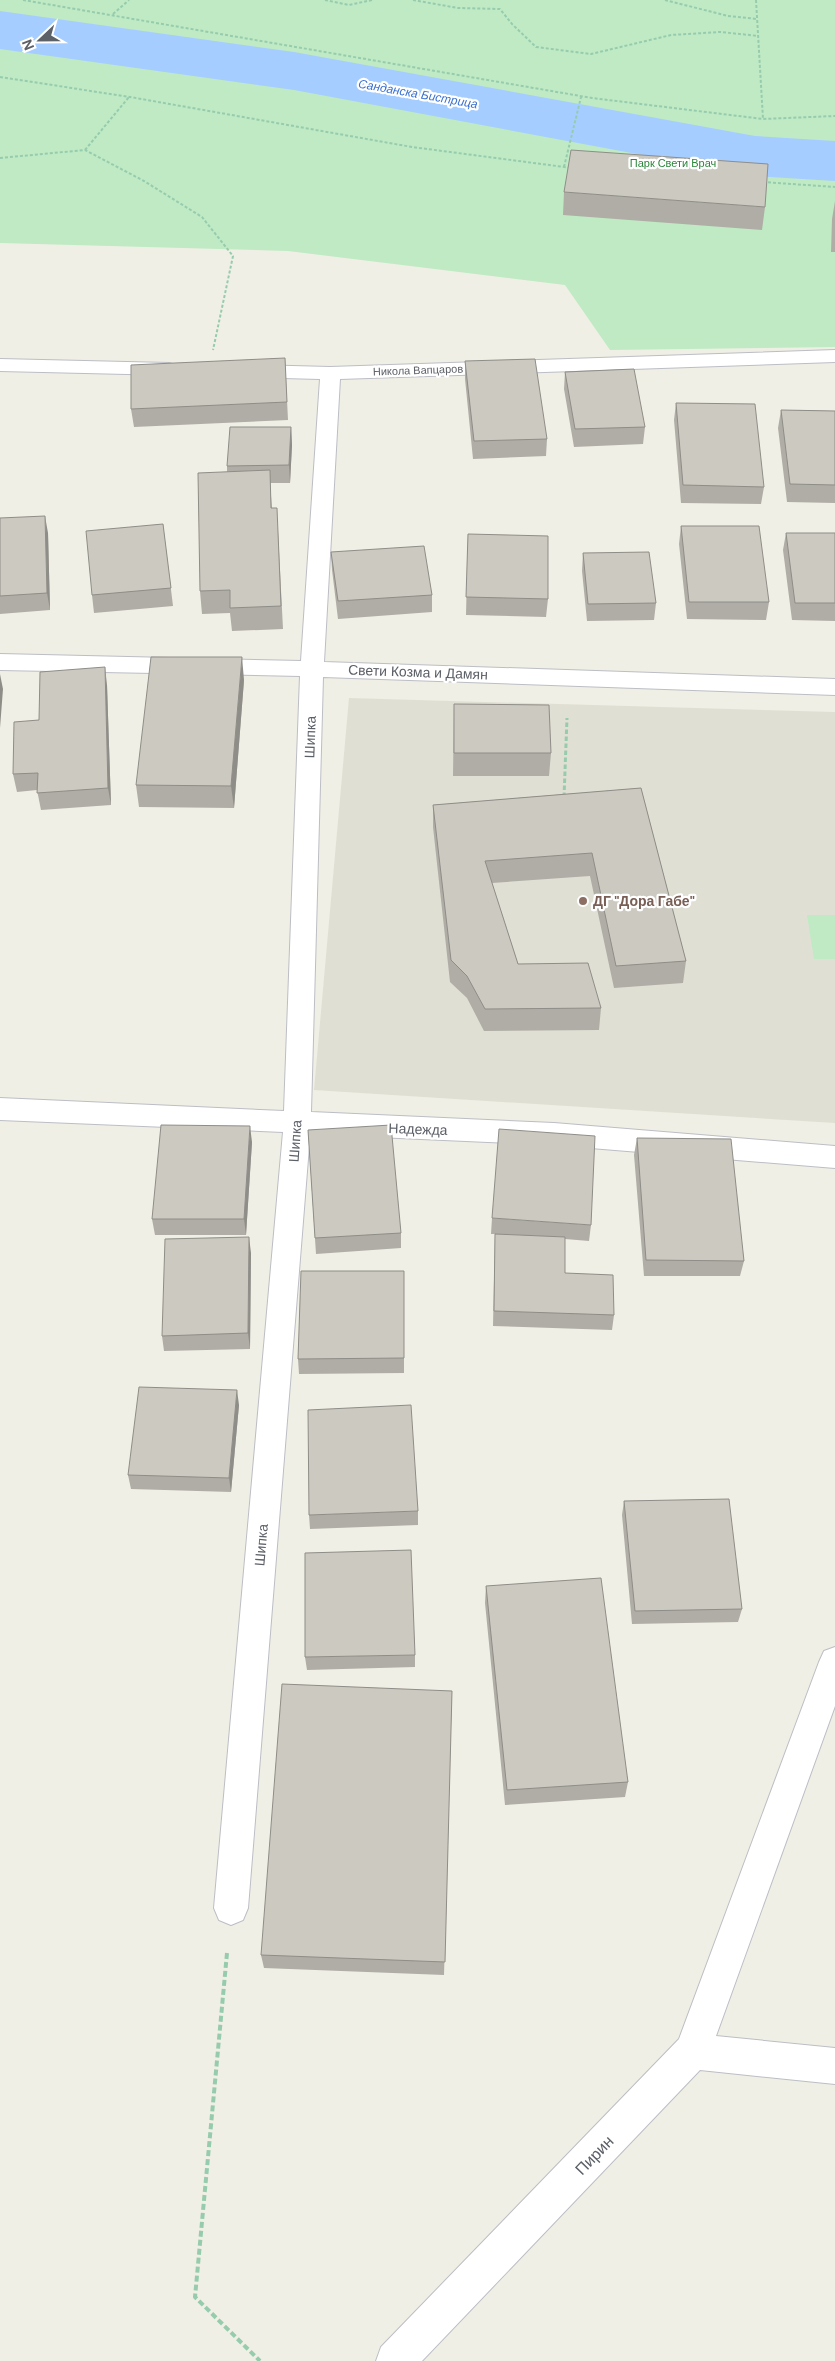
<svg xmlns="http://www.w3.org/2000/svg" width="835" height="2361" font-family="'DM Sans',sans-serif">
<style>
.education{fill:#e0dfd3}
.green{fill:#bfeac4}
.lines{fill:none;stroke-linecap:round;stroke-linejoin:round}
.river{fill:#a6cdff;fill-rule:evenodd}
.minor-casing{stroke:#bcbec5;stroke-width:2}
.path-far2{stroke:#96ccad;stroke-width:2;stroke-dasharray:3 2;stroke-linecap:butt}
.path-far1{stroke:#96ccad;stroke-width:3;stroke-dasharray:4.5 2.5;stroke-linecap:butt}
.path{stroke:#96ccad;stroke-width:4;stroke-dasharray:6 3;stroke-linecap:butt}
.minor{fill:#fff;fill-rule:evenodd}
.wall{fill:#afada6}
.shaded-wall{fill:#8f8d87}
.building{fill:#ccc9c1;stroke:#8f8d87}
.education-dot{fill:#8d6e63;stroke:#fff;stroke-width:2}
.labels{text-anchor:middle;stroke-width:4.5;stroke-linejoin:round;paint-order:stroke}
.far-park-label{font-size:11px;fill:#2c863b;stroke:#fff}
.far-street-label{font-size:11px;fill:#5c6067;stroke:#fff}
.far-water-label{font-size:12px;font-style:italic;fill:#3b71d0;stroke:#fff}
.street-label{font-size:14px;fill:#5c6067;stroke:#fff}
.education-label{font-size:14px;font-weight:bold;fill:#785e54;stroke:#fff;text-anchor:start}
.near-street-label{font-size:16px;fill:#5c6067;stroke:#fff}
</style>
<rect width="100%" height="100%" fill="#f0efe5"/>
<path class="education" d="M349,698L835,712V1123L314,1090Z"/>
<path class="green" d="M0,0H835V347L610,350L565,285L288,251L0,243Z
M807,915H835V959H814Z"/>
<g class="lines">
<path class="river" d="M0,11L294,52L755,136L835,141V181L755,176L294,90L0,49Z"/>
<defs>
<path id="minor" d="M835,350V362L340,379L324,662L835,679V695L323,677L311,1112L554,1123L835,1146V1168L554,1145L310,1134L248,1908L243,1920L231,1925L219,1920L214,1908L283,1132L0,1120V1098L284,1111L300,676L0,670V654L301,661L320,379L249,377L242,375L239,371L242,367L249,365L330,367Z
M0,359L169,363L176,365L179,369L176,373L169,375L0,371Z
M835,1647V1706L716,2036L835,2048V2084L700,2070L422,2361H376L381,2347L679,2039L819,1662L824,1651Z"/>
</defs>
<use href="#minor" class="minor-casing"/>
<path class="path-far2" d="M23,0L592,98L763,119L835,116
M325,0L349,5L372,0
M413,0L458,8L500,9L512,24L536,47L591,54L671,35L720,32L759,36
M665,0L728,16L757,19
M756,0L763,119
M113,14L129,0
M0,77L130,97L412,147L572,168
M85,150L129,97
M0,158L85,150L144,181L202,217L233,256L213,350
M564,167L581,97
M763,182L835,187"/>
<path class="path-far1" d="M564,797L567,718"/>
<path class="path" d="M227,1953L195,2297L260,2361"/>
<use href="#minor" class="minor"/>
</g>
<path class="wall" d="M564,192L765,207L762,230L563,215Z
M835,201V252H831L832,219Z
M285,358L288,420L134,427L131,409Z
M465,361L547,439L546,456L473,459L465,379Z
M565,372L645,427L643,444L574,447L564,389Z
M676,403L764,487L761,504L681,503L674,420Z
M781,410L835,411V503L787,502L778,428Z
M291,427L292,445L290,483H270L272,508L278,531L283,629L232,631L230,613L202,614L200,591L227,472V466Z
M0,518L48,533L50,610L0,614Z
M163,524L173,606L94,613L92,595Z
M681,526L769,602L766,620L687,619L679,544Z
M786,533H835V621L792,620L783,550Z
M468,534L548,599L546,617L466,615Z
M331,552L432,595V612L338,619L332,570Z
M583,553L656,603L654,620L587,621L582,571Z
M244,680L234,808L139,807L136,785Z
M107,685L111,805L41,810L37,790L17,792L13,774L39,720Z
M454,704L551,753L549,776H453Z
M641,788L686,961L683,983L614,988L590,876L492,883L518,964L601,1008L599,1030L484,1031L467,998L450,982L433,827V805Z
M308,1130L401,1233V1248L316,1254Z
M637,1138L744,1261L740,1276H644L634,1155Z
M252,1142L246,1235H155L152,1219Z
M492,1218L591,1225L589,1241L565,1239V1273L614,1315L612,1330L493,1326L495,1234H503H491Z
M251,1253L250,1349L164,1351L162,1336Z
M404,1271V1373L299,1374L298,1359Z
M239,1405L231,1492L131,1489L128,1475Z
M624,1501L742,1609L738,1622L632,1624L622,1515Z
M418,1511V1525L310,1529L309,1515Z
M486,1586L628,1782L625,1797L505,1805L485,1603Z
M415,1655V1667L307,1670L305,1657Z
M452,1691L444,1975L264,1968L261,1955Z"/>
<path class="shaded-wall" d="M291,427L292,445L290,483L289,465Z
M45,516L48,533L50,610L47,593Z
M242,657L244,680L234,808L231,786Z
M105,667L107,685L111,805L108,788Z
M0,674L3,689L0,728Z
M250,1126L252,1142L246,1235L244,1219Z
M249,1237L251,1253L250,1349L248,1333Z
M237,1390L239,1405L231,1492L229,1478Z"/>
<path class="building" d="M571,150L768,164L765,207L564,192Z
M285,358L287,402L131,409V365Z
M535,359L547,439L474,441L465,361Z
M634,369L645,427L575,429L565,372Z
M676,403L755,404L764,487L683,485Z
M781,410L835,411V485L790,484Z
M230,427H291L289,465L227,466Z
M270,470L271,508H277L281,606L230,608V590L200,591L198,473Z
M45,516L47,593L0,596V518Z
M163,524L171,588L92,595L86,531Z
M681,526H759L769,602H689Z
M786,533H835V603H795Z
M468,534L548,536V599L466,597Z
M424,546L432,595L338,601L331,552Z
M649,552L656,603L588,604L583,553Z
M151,657H242L231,786L136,785Z
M105,667L108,788L37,793L38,773L13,774L14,722L39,720L40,672Z
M454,704L549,705L551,753H454Z
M641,788L686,961L616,966L592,853L485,861L518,964L588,963L601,1008L485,1009L467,976L451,960L433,805Z
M161,1125L250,1126L244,1219H152Z
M391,1125L401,1233L315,1238L308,1130Z
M499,1129L595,1136L591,1225L492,1218Z
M637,1138L731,1139L744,1261L646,1260Z
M495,1234L565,1237V1273L613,1275L614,1315L494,1311Z
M249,1237L248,1333L162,1336L165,1239Z
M301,1271H404V1358L298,1359Z
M139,1387L237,1390L229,1478L128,1475Z
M411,1405L418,1511L309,1515L308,1410Z
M729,1499L742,1609L635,1611L624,1501Z
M411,1550L415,1655L305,1657V1553Z
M601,1578L628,1782L507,1790L486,1586Z
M282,1684L452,1691L445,1962L261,1955Z"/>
<circle class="education-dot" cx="583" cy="901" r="5"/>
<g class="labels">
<g class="far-park-label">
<text x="673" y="167">Парк Свети Врач</text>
</g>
<g class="far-street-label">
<text transform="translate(418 370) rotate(-2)" y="4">Никола Вапцаров</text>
</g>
<g class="far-water-label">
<text transform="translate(418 94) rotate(10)" y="4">Санданска Бистрица</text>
</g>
<g class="street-label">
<text transform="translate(418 672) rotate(2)" y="5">Свети Козма и Дамян</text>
<text transform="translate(310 737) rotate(-88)" y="5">Шипка</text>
<text transform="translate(418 1129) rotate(2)" y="5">Надежда</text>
<text transform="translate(295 1141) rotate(-86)" y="5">Шипка</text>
<text transform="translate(261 1545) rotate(-85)" y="5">Шипка</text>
</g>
<g class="education-label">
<text x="593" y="906">ДГ "Дора Габе"</text>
</g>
<g class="near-street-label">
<text transform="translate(594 2155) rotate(-46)" y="6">Пирин</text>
</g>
</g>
<g transform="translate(40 40) rotate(248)" stroke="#ffffff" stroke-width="4" paint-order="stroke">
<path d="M0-4L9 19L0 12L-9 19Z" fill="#5c6067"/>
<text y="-8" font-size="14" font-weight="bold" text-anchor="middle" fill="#5c6067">N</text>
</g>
</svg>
